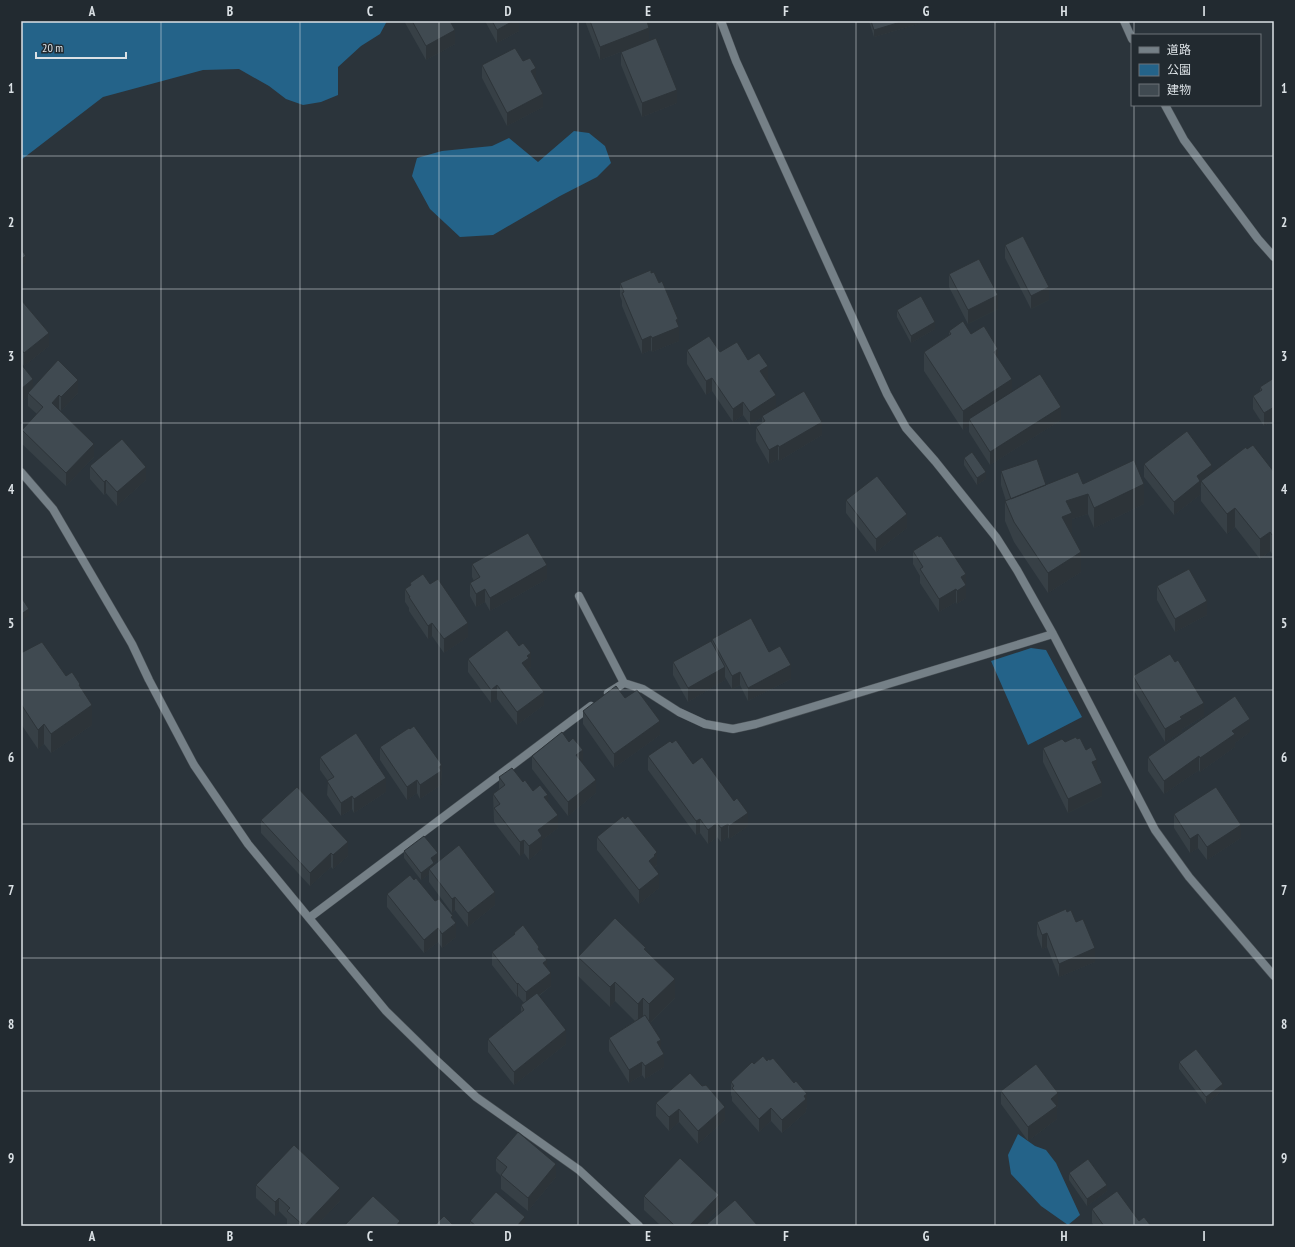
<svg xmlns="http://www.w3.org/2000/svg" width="1295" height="1247" font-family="'PT Sans Narrow','Noto Sans JP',sans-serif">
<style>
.green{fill:#246389}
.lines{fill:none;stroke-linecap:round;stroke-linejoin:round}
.minor-casing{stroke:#484f55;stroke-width:9}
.minor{stroke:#758087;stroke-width:8}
.wall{fill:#374046}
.shaded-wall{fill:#2d3439}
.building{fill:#404a51;stroke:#2d3439}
.grid{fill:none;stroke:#dbe1e5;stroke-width:1;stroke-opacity:0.55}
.neatline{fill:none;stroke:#dbe1e5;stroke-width:1.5}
.grid-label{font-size:13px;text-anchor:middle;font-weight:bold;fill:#dbe1e5}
</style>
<rect width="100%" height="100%" fill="#2b343b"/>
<path class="green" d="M21,21H387L380,34L361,46L338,67V95L321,102L303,105L286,99L269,86L239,69L203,70L103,97L21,160Z
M574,131L589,133L605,146L611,163L597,177L560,196L493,235L460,237L430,209L412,176L417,158L442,151L492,146L509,138L538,162Z
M1031,648L1046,650L1082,717L1028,745L991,661Z
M1018,1134L1035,1146L1046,1150L1056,1163L1080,1215L1068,1225L1041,1206L1011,1174L1008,1155Z"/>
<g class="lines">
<defs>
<path id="minor" d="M721,21L736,61L887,394L906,428L935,461L996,537L1017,570L1053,634L1155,830L1189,877L1274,976
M1124,21L1132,39
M1165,105L1184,140L1258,239L1274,257
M21,472L53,509L132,644L149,680L194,765L248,844L309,918L386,1011L435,1059L476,1097L579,1170L639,1226
M579,596L624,683
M608,693L624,683L643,689L679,712L705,724L733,729L756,724L1053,634
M309,918L591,706"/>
</defs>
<use href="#minor" class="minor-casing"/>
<use href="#minor" class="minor"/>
</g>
<path class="wall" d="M404,21H450L455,44L426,60Z
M485,21H519V31L497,43Z
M585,21H647L649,40L677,103L642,117L621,65V52L600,60Z
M869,21H921V23L874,37Z
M523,61L536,81L543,107L507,126L482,78V65Z
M1005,245L1049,300L1031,309L1005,258Z
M651,273L678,325L679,341L652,352L651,350L642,354L622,306V301L620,296V283Z
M949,274L998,309L968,324L949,287Z
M21,302L49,346L24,366L21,362Z
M897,310L935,329L911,343L897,317Z
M949,331L971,334L998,358L1012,392L1061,420L990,465L969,432V426L963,430L924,371V352L949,335Z
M687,350L720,352L748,360L768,380L766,381L776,408L822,435L779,461L778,459L769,464L756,441V427L762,423V417L750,425L743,415L733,422L712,391L706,395L687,364Z
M21,364L33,387L78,393L61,411L59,409L58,410L94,457L66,486L22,444V430L37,414L28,406V397L21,402Z
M1274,378V420L1264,426L1253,409V396L1260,392V387Z
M1247,449L1274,472L1272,554L1270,551L1260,559L1235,527L1227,534L1201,501V486L1200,487V495L1174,515L1144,477V464L1212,473Z
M964,458L986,479L977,485L964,465Z
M90,466L146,480L117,506L106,493L104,495L90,479Z
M1001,471L1046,485L1083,484L1144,504L1094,528L1088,514L1072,519V532L1070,533L1081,572L1048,593L1014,542L1005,521V501H1006L1001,485Z
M846,500L907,528L876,552L846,513Z
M939,537L966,574V598L957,604L956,602L939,612L920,583V576L913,564V551Z
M472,564L547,579L490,611L485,602L476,607L470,596V583L474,581L472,577Z
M410,583L468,637L444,653L432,636L428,639L409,611V608L405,602V589L410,586Z
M1157,586L1207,615L1175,632L1157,600Z
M712,639L769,652L791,679L748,701L740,685L732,689L725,677V680L688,702L673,675V662L712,643Z
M21,653L66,676L80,686L92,725L51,753L44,744L38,749L21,724Z
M468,659L531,667L529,668V671L544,705L517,725L497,699L491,703L468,672Z
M1175,662L1204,716L1182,729V732L1165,742L1133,689V676Z
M625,698L660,735L614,768L583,724V711Z
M1250,732L1235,743V747L1200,772L1199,770L1164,794L1148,771V757Z
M1077,739L1097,773L1102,796L1068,813L1043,762V748Z
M672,743L693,764L748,826L729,839L728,837L721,842L717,837L708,844L700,833L696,835L648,770V756Z
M380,747L442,765L441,785L420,799L417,793L407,800L380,760Z
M532,756L583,763L596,793L568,816L532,769Z
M320,757L386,792L354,813L352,809L341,816L327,795L328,781L320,770Z
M499,777L523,782L533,791L548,802L558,828L542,840V849L529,860L524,853L520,856L494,822L493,794L499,790Z
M1174,814L1241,838L1207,860L1198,848L1190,853L1174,828Z
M261,820L348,856L333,869L331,867L310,886L261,833Z
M597,837L657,865L655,867V869L659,888L639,904L597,850Z
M404,851L438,860L434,863V865L495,905L468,927L455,910L452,913L429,882V874L421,880L404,858Z
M414,880L453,919L456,937L442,948L438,942L424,953L387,907V894Z
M1067,912L1076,922L1095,962L1059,977L1047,947L1042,949L1037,935V922Z
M514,933L539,951L547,967L551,986L539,996L566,1044L514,1085L488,1052V1039L521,1012V1005L524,1003L518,996L517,997L492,965V952L514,935Z
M646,951L675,998L650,1023L661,1048L664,1067L645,1079L642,1075L629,1083L609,1051V1038L635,1021L615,1001L610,1007L578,976V957Z
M1179,1062L1223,1090L1206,1104L1179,1069Z
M754,1064L807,1108L806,1109V1112L782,1133L771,1121L759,1132L732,1101V1097L731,1095V1082Z
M702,1086L725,1120L698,1144L679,1122L669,1131L656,1116V1103Z
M1001,1091L1058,1107L1057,1108V1119L1028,1141L1001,1104Z
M496,1158L556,1177L528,1211L501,1189V1176L496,1171Z
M1069,1173L1107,1191L1087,1206L1069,1180Z
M256,1185L340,1201L316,1226H289L287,1224V1219L279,1211L275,1216L256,1198Z
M644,1196L719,1208L702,1226H661L644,1210Z
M1092,1209L1139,1221L1151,1226H1094L1092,1223Z
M470,1221L525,1226H470Z"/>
<path class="shaded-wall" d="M513,21H519V31L497,43V30Z
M904,21H921V23L874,37V30Z
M649,28V41L600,60V47Z
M455,30V44L426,60V46Z
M536,68V82L531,71Z
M677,90V103L642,117V103Z
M543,94V107L507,126V113Z
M26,256V263L21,266V259Z
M1049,287V300L1031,309V296Z
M998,295V309L968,324V310Z
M678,319V328L679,327V341L652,352V338L676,320Z
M935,322V329L911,343V336Z
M49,333V346L24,366V353Z
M651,336V350L642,354V340Z
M998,349V368L994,352Z
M768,366V380L760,385V371Z
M712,378V391L706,395V381Z
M33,379V393H28V397L21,402V389Z
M1012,379V398L969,419V426L963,430V411Z
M78,380V393L61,411V397Z
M59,395V409L52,417V403Z
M776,395V408L750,425V412Z
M743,402V415L733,422V409Z
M1061,407V420L990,465V452Z
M1274,407V420L1264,426V413Z
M822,422V435L779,461V447Z
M94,444V457L66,486V473Z
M778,445V459L769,464V450Z
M1212,465V478L1201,481V486L1200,487V495L1174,515V502L1197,476Z
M146,467V480L117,506V492Z
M986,472V479L977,485V478Z
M106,480V493L104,495V482Z
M1144,484V504L1094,528V508Z
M1088,494V514L1072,519V532L1062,537V517L1066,501Z
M1235,508V527L1227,534V514Z
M907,514V528L876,552V539Z
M1270,532V551L1260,559V539Z
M1274,533V553L1272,554V535Z
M1081,552V572L1048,593V573Z
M547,565V579L490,611V598Z
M966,574V598L957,604V591L961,577Z
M485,589V602L476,607V594Z
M956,589V602L939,612V599Z
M1207,601V615L1175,632V619Z
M29,609V616L21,621V614Z
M432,623V636L428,639V626Z
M468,623V637L444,653V639Z
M531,653V667L529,668V672L522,663L527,656Z
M791,665V679L748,701V688Z
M725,667V680L688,702V688Z
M740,672V685L732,689V676Z
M497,685V699L491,703V690Z
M544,692V705L517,725V712Z
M1204,703V716L1182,729V732L1165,742V729L1180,717Z
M92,705V725L51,753V734Z
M1250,719V732L1235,743V747L1200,772V758L1232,731Z
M660,721V735L614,768V754Z
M44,724V744L38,749V730Z
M583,750V763L576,755Z
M1199,756V770L1164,794V781Z
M1097,760V773L1092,762Z
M442,765L441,785L420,799V785L439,767Z
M386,778V792L354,813V799Z
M417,780V793L407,800V787Z
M596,780V793L568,816V802Z
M1102,783V796L1068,813V799Z
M548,795V808L544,797Z
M352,796V809L341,816V803Z
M748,813V826L729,839V826Z
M558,815V828L542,840V849L529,860V846L538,830Z
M700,819V833L696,835V821Z
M717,823V837L708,844V830Z
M728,824V837L721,842V828Z
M1241,825V838L1207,860V847Z
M1198,834V848L1190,853V839Z
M524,840V853L520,856V842Z
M348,842V856L333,869V855Z
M657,852V865L655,867V870L649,861L654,855Z
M331,853V867L310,886V873Z
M438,853V860L431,865V858Z
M434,863V870L429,869V874L421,880V873Z
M659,874V888L639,904V890Z
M495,892V905L468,927V913Z
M455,897V910L452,913V899Z
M453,916V926L456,923V937L442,948V934L451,917Z
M438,928V942L424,953V940Z
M1047,933V947L1042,949V935Z
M1095,948V962L1059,977V964Z
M547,960V973L543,963Z
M551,973V986L526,1005V992Z
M675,979V998L649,1024V1004Z
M615,982V1001L610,1007V987Z
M518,983V996L517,997V984Z
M643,998V1018L638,1024V1004Z
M566,1030V1044L514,1085V1072Z
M661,1040V1053L657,1042Z
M664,1054V1067L645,1079V1066Z
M642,1062V1075L629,1083V1070Z
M1223,1084V1090L1206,1104V1097Z
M1058,1093V1107L1057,1108V1119L1028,1141V1127L1051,1099Z
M807,1094V1108L806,1109V1112L782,1133V1120L804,1096Z
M725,1107V1120L698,1144V1131Z
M771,1108V1121L759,1132V1119Z
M679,1109V1122L669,1131V1117Z
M556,1164V1177L528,1211V1198Z
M1107,1185V1191L1087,1206V1199Z
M340,1188V1201L316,1226H304Z
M719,1195V1208L702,1226H689Z
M279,1198V1211L275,1216V1202Z
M525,1217V1226H517Z
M400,1221V1226H396Z"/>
<path class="building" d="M412,21H450L455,30L426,46Z
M492,21H513L497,30Z
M590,21H647L649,28L600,47Z
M871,21H904L874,30Z
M656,38L677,90L642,103L621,52Z
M515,48L523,61L530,58L536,68L531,71L543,94L507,113L482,65Z
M1023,236L1049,287L1031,296L1005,245Z
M21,249L26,256L21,259Z
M979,259L998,295L968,310L949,274Z
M651,270V273L654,272L659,283L662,281L678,319L676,320L679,327L652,338L651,336L642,340L622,293L624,292L620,283Z
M921,296L935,322L911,336L897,310Z
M22,301L49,333L24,353L21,349V302Z
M963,321L971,334L984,326L998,349L994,352L1012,379L963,411L924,352L951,334L949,331Z
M709,336L720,352L737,342L748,360L759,353L768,366L760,371L776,395L750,412L743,402L733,409L712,378L706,381L687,350Z
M58,360L78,380L61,397L59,395L52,403L94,444L66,473L22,430L43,407L28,393Z
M21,364L33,379L21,389Z
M1040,374L1061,407L990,452L969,419Z
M1274,378V407L1264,413L1253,396L1262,390L1260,387Z
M804,391L822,422L779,447L778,445L769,450L756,427L765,421L762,416Z
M1187,431L1212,465L1197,476L1200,481L1174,502L1144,464Z
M122,439L146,467L117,492L106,480L104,482L90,466Z
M1253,445L1274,472V533L1272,535L1270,532L1260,539L1235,508L1227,514L1201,481L1246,447L1247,449Z
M972,452L986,472L977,478L964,458Z
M1037,459L1046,485L1011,499L1001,471Z
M1134,460L1144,484L1094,508L1088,494L1066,501L1072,513L1062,517L1081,552L1048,573L1014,522L1005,501L1078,472L1083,484Z
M877,476L907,514L876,539L846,500Z
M528,533L547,565L490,598L485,589L476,594L470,583L480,577L472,564Z
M938,535L939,537L941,536L966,574L961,577L966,585L957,591L956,589L939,599L920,569L923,567L913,551Z
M1189,569L1207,601L1175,619L1157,586Z
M423,574L430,584L438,579L468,623L444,639L432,623L428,626L409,597H410L405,589L411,585L410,583Z
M21,597L29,609L21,614Z
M751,618L769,652L780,646L791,665L748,688L740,672L732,676L712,639Z
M507,630L519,646L523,643L531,653L527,656L529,658L522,663L544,692L517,712L497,685L491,690L468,659Z
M711,641L725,667L688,688L673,662Z
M42,642L66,676L72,672L80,684L79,685L92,705L51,734L44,724L38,730L21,704V653Z
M1170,654L1175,662L1178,660L1204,703L1180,717L1182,719L1165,729L1133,676Z
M616,686L625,698L637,690L660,721L614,754L583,711Z
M1235,696L1250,719L1232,731L1235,734L1200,758L1199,756L1164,781L1148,757Z
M414,726L442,765L439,767L441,771L420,785L417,780L407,787L380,747L409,728L410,729Z
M562,732L569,742L573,738L583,750L576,755L596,780L568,802L532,756Z
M356,733L386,778L354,799L352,796L341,803L327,781L334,777L320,757Z
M1076,737L1077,739L1080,738L1086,750L1091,747L1097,760L1092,762L1102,783L1068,799L1043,748L1062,739L1065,742Z
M676,740L693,764L702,757L734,801L737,798L748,813L729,826L728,824L721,828L717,823L708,830L700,819L696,821L648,756L670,741L672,743Z
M512,768L523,782L525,780L533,791L540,785L548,795L544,797L558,815L538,830L542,836L529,846L524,840L520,842L494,808L500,804L493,794L505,785L499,777Z
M297,787L348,842L333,855L331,853L310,873L261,820Z
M1216,787L1241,825L1207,847L1198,834L1190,839L1174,814Z
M623,816L625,819L628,816L657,852L654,855L655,856L649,861L659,874L639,890L597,837Z
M424,836L438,853L431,858L434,863L421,873L404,851Z
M459,845L495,892L468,913L455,897L452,899L429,869Z
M410,875L414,880L416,878L435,901L439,899L453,916L451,917L456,923L442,934L438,928L424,940L387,894Z
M1066,909L1067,912L1071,910L1076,922L1083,919L1095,948L1059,964L1047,933L1042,935L1037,922Z
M615,918L646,948L644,949L675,979L649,1004L643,998L638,1004L615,982L610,987L578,957Z
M523,925L539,947L538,949L547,960L543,963L551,973L526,992L518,983L517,984L492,952L515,934L514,933Z
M537,993L566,1030L514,1072L488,1039L524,1010L521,1005Z
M645,1015L661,1040L657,1042L664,1054L645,1066L642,1062L629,1070L609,1038Z
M1196,1049L1223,1084L1206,1097L1179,1062Z
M763,1056L767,1061L768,1059L770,1060L773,1058L794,1083L796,1081L807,1094L804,1096L806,1099L782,1120L771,1108L759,1119L732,1088L734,1086L731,1082L752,1062L754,1064Z
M1036,1064L1058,1093L1051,1099L1057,1106L1028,1127L1001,1091Z
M690,1073L702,1086L706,1085L725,1107L698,1131L679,1109L669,1117L656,1103Z
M518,1132L556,1164L528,1198L501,1175L507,1167L496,1158Z
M294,1145L340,1188L304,1226L287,1211L290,1208L279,1198L275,1202L256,1185Z
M680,1158L719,1195L689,1226H675L644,1196Z
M1088,1159L1107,1185L1087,1199L1069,1173Z
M1117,1191L1139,1221L1144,1217L1151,1226H1104L1092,1209Z
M496,1192L525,1217L517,1226H476L470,1221Z
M373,1196L400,1221L396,1226H344Z
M735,1200L758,1226H709L707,1224Z
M444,1216L454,1226H434Z"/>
<path class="grid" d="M161,21V1226M300,21V1226M439,21V1226M578,21V1226M717,21V1226M856,21V1226M995,21V1226M1134,21V35M1134,105V1226M21,156H1274M21,289H1274M21,423H1274M21,557H1274M21,690H1274M21,824H1274M21,958H1274M21,1091H1274"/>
<rect width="1295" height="1247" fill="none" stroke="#222a30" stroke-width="44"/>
<rect x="1131" y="34" width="130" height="72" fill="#222a30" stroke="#6c7378"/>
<rect x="1139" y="47" width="20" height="6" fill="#758087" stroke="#6c7378"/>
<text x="1167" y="54" font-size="12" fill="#dbe1e5">道路</text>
<rect x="1139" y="64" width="20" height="12" fill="#246389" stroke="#6c7378"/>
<text x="1167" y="74" font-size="12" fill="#dbe1e5">公園</text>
<rect x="1139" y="84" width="20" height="12" fill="#404a51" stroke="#6c7378"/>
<text x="1167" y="94" font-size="12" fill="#dbe1e5">建物</text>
<path d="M36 52v6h90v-6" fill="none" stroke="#dbe1e5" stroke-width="2"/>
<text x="42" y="52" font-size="12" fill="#dbe1e5" stroke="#222a30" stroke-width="3" paint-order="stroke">20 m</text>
<rect x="22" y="22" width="1251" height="1203" class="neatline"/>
<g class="grid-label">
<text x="92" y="16">A</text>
<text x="230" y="16">B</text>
<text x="370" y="16">C</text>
<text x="508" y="16">D</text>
<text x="648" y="16">E</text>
<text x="786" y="16">F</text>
<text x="926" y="16">G</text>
<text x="1064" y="16">H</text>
<text x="1204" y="16">I</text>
<text x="11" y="93">1</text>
<text x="1284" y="93">1</text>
<text x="11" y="227">2</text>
<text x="1284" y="227">2</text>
<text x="11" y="361">3</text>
<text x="1284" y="361">3</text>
<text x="11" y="494">4</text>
<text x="1284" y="494">4</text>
<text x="11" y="628">5</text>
<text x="1284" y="628">5</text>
<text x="11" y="762">6</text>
<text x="1284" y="762">6</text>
<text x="11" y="895">7</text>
<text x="1284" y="895">7</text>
<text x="11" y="1029">8</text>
<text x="1284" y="1029">8</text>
<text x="11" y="1163">9</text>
<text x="1284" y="1163">9</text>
<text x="92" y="1241">A</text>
<text x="230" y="1241">B</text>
<text x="370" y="1241">C</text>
<text x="508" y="1241">D</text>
<text x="648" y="1241">E</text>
<text x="786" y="1241">F</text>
<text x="926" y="1241">G</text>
<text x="1064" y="1241">H</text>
<text x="1204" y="1241">I</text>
</g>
</svg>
